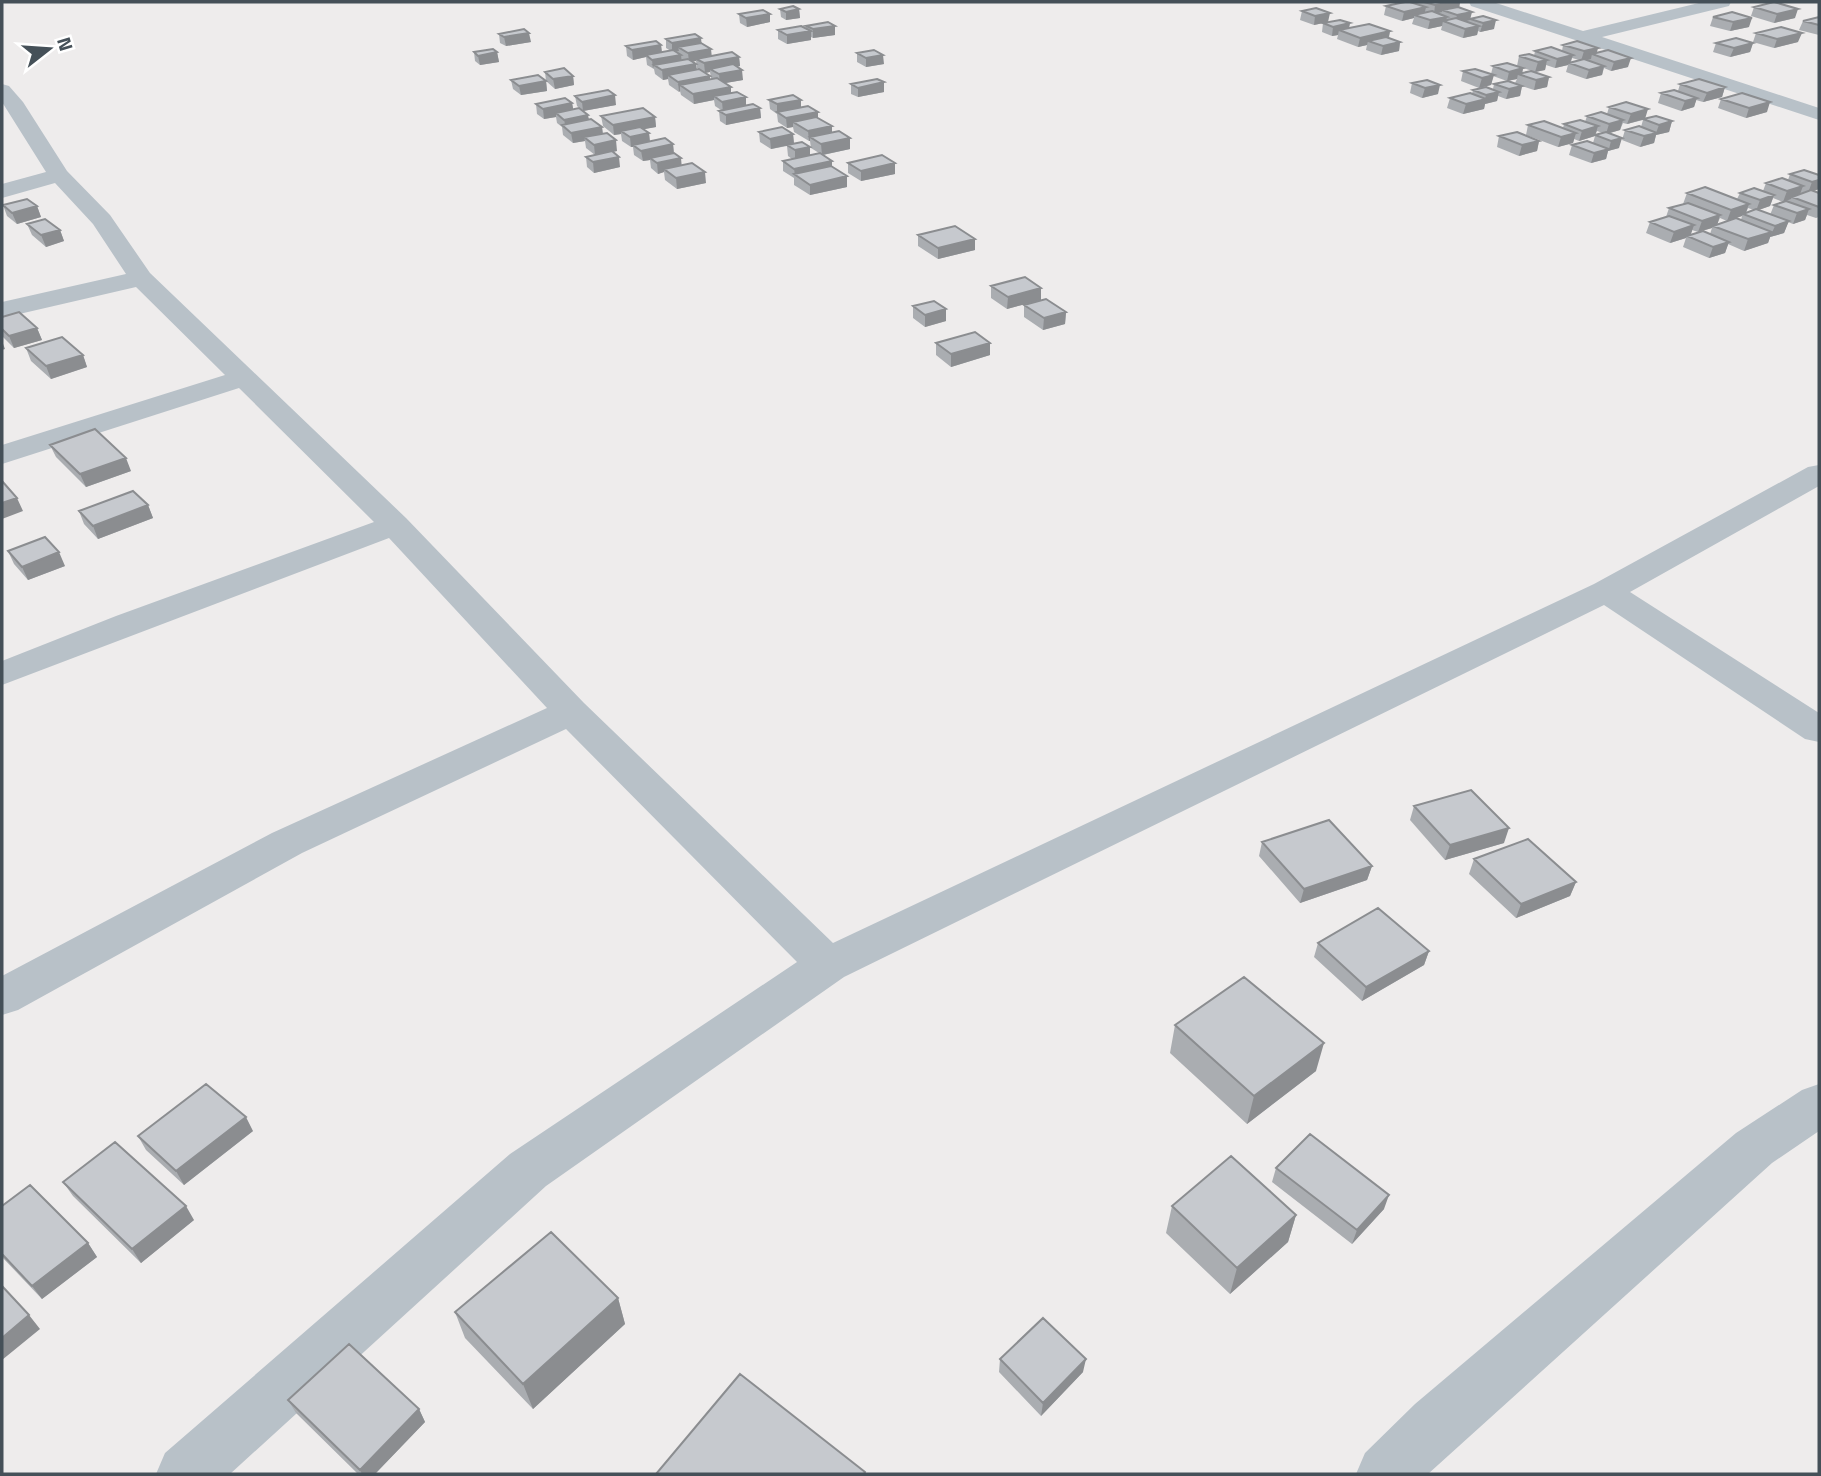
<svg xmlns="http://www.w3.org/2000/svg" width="1821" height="1476" font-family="'Titillium Web',sans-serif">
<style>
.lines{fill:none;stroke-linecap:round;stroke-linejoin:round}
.minor{fill:#b8c1c8;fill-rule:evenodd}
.wall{fill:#aaadb1;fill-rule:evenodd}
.shaded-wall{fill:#8b8d90}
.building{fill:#c6c9ce;stroke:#8b8d90;stroke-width:2}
</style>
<rect width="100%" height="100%" fill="#eeecec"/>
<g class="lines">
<path class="minor" d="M1469,2H1493L1583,31L1703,2H1731L1729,6L1602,37L1819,108V120L1471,6Z
M2,84L9,86L23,102L67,171L110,215L150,273L406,518L584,703L833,943L1594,584L1808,467L1819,465V486L1630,592L1819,713V742L1805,739L1604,605L844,977L546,1186L230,1474H156L165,1453L510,1154L797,962L566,729L302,853L18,1010L2,1015V976L272,833L547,708L389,538L2,685V661L116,616L374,522L239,388L2,464V445L225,375L136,287L2,318V302L126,274L93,224L55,183L2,198V184L46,172L2,102Z
M1819,1084V1131L1772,1163L1428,1474H1356L1365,1453L1415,1404L1736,1133L1802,1090Z"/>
</g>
<path class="wall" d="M1405,2H1460L1459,7L1470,19L1483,16L1494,29L1480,32L1478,31L1477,35L1463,38L1441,30L1442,26L1428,29L1412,24L1414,18L1402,21L1384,15L1386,6Z
M1754,7L1795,18L1774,23L1751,16Z
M1316,8L1328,22L1314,25L1300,20L1302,11Z
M780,9H799L800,18L786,20L781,17Z
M739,14H770V22L747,27L740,23Z
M1713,17L1749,27L1730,31L1710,26Z
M1819,17V35L1799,30L1803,21Z
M1323,23H1350L1349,28L1390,31L1389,38L1400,42L1399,51L1381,55L1366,50L1367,45L1358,47L1337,39L1338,35L1332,36L1322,32Z
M806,26L835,35L813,38L811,37V40L787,44L778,39V30L806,28Z
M1756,33L1798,42L1774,48L1753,42Z
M499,34L531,42L506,46L500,43Z
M666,39L701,43L712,56L739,57L740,66L737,67L743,80L725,83L731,87V93L746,105L760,108L761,118L726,125L720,121L719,111L721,110L715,106L714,100L694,104L681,95L680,91L679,92L669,85L668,79L663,80L655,74L654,69L647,65L646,57L633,60L627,56L626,46L661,45L662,52L671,51L666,48ZM696,61L697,68L705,73L710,72L711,78L712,79H710V76L697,70L696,64L692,62Z
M1716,43H1753L1750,52L1730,57L1713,52Z
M1563,45L1597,53L1628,67L1611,71L1604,68L1602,75L1586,79L1566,72L1568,65L1555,68L1546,65L1545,70L1535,72L1517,66L1519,56H1534L1535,51H1562ZM1572,58L1579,60L1571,62Z
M474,52H497L499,62L480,65L475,61Z
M857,53L884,64L866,67L857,62Z
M1507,63L1523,68L1522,73L1531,71L1549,77L1547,87L1534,90L1522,86L1520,96L1506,99L1498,96L1497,101L1485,104L1484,109L1463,114L1447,108L1450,98L1470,93L1472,94L1473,90L1486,87L1493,89L1494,84L1508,81L1515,83L1517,79L1507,81L1493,76L1491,85L1479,88L1461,81L1463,71L1475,69L1491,74L1493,66Z
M545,72L573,76L574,85L555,89L546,81Z
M511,80L546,81L547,91L521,95L513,89Z
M1427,80L1438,94L1422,98L1410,93L1412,83Z
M851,84L884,92L858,97L851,94Z
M1680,84L1725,87L1722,97L1703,102L1696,100L1694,107L1681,111L1658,103L1661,93L1678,91Z
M575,96L616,105L583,111L577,106Z
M1721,99L1767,112L1746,118L1718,108Z
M769,100L818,112V118L832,126V133L850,149L823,155L832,161V167L847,176V187L810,195L794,185V178L783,171V161L792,159L788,156L787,146L771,149L760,142L759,132L793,134L794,144L810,147V155L819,153L811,148L810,141H809L794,132L793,127L787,128L778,122L777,114L770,109Z
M572,103L573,109L602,127L603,134L617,151L613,152L620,167L594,173L587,167L586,157L595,155L586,148L585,141L573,143L563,135L562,127L557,123L556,117L544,119L537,114L536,104Z
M1609,107L1645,119L1672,121L1669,132L1656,135L1654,143L1640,147L1622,140L1625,130L1641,127L1643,120L1627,124L1623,123L1620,130L1610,133L1619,148L1608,151L1606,159L1591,163L1569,155L1572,145L1593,143L1595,136L1579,141L1574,139L1573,143L1558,147L1526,135L1528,125L1563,128L1564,124L1585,122L1587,116L1607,114ZM1597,131L1603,133L1595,135Z
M601,116L655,117L656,127L643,129L649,133L650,141L673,144L674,154L681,165L706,183L677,189L665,180L664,172L658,174L651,168L650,160L643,161L634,155L633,147H631L622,141L621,134L614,135L603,126Z
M1499,136L1539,141L1537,151L1519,156L1497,147Z
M848,163H895V174L861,181L848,173Z
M1790,174L1819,175V189L1813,191L1819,193V217L1816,218L1807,215L1805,220L1793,224L1788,222L1784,233L1770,237L1768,243L1744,251L1728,244L1725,253L1709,258L1683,247L1686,238L1670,243L1646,233L1650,222L1666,217L1669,208L1684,204H1683L1687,193L1737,199L1740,193L1763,191L1766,183L1788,180ZM1773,198L1783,202L1774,205L1770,215L1758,210L1770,206ZM1748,208L1754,210L1746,213ZM1742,216L1741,220L1717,224L1720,218L1727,221ZM1712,228L1710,234L1690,235L1692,230L1698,232Z
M3,205L37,206L41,217L17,224L7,216Z
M27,224L60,230L64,241L46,247L32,235Z
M918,235L975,239V250L938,259L918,246Z
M991,286L1041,288V300L1007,309L991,298Z
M1024,305L1066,312L1065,324L1043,330L1024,317Z
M913,306L946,309V321L925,327L913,318Z
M2,317L37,328L42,340L14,348L2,336Z
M936,343L990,355L951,367L936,355Z
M26,348L83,355L87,367L51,379L31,361Z
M50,445L131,471L86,487L56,457Z
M148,505L153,518L98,539L84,524L79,511Z
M8,551L65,566L28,580L14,564Z
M1414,806L1504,843L1445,860L1410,820Z
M1262,842L1372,866L1367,880L1300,903L1259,856Z
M1474,859L1576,882L1570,896L1516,918L1469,874Z
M1318,943L1429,951L1424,965L1362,1001L1314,957Z
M1175,1025L1316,1071L1247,1124L1170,1053Z
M253,1131L184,1185L146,1150L138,1136Z
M1276,1168L1384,1209L1352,1244L1272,1182Z
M63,1182L194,1220L141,1263L73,1196Z
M2,1206L88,1243L97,1257L42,1299L2,1257Z
M1172,1206L1296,1215L1288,1242L1230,1294L1166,1233Z
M618,1298L625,1324L533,1409L465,1338L455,1312Z
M1000,1359L1083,1372L1041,1416L999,1372Z
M288,1400L419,1409L425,1422L375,1474H358L296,1413Z"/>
<path class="shaded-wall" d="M1452,2H1460L1459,9L1442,10V12L1434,14L1435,5Z
M1426,7L1424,16L1414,15V18L1402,21L1404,12Z
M799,9L800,18L786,20V12Z
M1798,9L1795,18L1774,23L1777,14Z
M1472,12L1470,20L1455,24L1457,15Z
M1330,13L1328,22L1314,25L1315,16Z
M770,14V22L747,27L746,18Z
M1447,17L1446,22L1443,21L1442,26L1428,29L1430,20Z
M1752,18L1749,27L1730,31L1733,22Z
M1496,20L1494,29L1480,32L1483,23Z
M1350,23L1348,32L1339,30L1338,35L1332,36L1333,27Z
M835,26V35L813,38V29Z
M1479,26L1477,35L1463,38L1465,29Z
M811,31V40L787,44V35Z
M1390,31L1388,40L1368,41L1367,45L1358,47L1360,38Z
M529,33L531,42L506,46L504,37Z
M1802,33L1798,42L1774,48L1777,39Z
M701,38L702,47H678L679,51L672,52V43Z
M1400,42L1399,51L1381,55L1383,46Z
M1753,43L1750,52L1730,57L1734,48Z
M661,45L662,54L646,55V57L633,60L632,50Z
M1598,48L1596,56L1592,54L1591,59L1581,61L1584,51Z
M711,49L712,58L696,59V61L689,62L688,53Z
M497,52L499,62L480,65L478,56Z
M681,55L682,64L654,65L653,69L652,60Z
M883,55L884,64L866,67V58Z
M1573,55L1570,63H1569L1568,65L1555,68L1557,59Z
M739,57L740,66L714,71L710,69V72L705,73L704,63Z
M1631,58L1628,67L1611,71L1614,62Z
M1547,60L1545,70L1535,72L1538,62Z
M696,64L697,74L668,75V79L663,80L662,70Z
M1604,66L1602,75L1586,79L1589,70Z
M1523,68L1522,75L1518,74L1517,79L1507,81L1509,72Z
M742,70L743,80L720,84L719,74Z
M1494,75L1491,85L1479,88L1482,78Z
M573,76L574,85L555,89L553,79Z
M710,76V86L680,85V91L679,92L678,82Z
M1549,77L1547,87L1534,90L1536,80Z
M546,81L547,91L521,95L519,86Z
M884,82V92L858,97V88Z
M1440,85L1438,94L1422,98L1425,88Z
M1522,86L1520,96L1506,99L1509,89Z
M731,87V97L714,96V100L694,104L693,94Z
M1725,87L1722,97L1703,102L1707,93Z
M1499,92L1497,101L1485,104L1484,109L1463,114L1466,104L1485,99L1486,95Z
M615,95L616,105L583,111L582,102Z
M746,97V107L723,112L722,102Z
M1697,98L1694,107L1681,111L1685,101Z
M801,100V110L777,112V104Z
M1770,102L1767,112L1746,118L1749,108Z
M572,103L574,113H556V117L544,119L543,109Z
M760,108L761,118L726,125V115Z
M1648,109L1645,119L1627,124L1631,114Z
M818,112V122H793V127L787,128L786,118Z
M588,115L590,125L566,128L564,120Z
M655,117L656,127L624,133L621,131V134L614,135L613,125Z
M1623,120L1620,130L1606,134L1609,124Z
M1672,121L1669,132L1656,135L1654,143L1640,147L1644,136L1656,133L1659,125Z
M832,126V137H810V141H809L808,131Z
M1598,126L1595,136L1579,141L1582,131Z
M602,127L603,137H584L585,141L573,143L571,133Z
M649,133L650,144L633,145V147H631L630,137Z
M1576,133L1573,143L1558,147L1561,137Z
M793,134L794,144L771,149L770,139Z
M850,138V149L822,155L821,144Z
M1622,138L1619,148L1608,151L1606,159L1591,163L1594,153L1609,149L1611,141Z
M616,140L617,151L595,155L594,145Z
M1539,141L1537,151L1519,156L1522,145Z
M673,144L674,155L650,158V160L643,161L641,151Z
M810,147V157L795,161V150Z
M619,157L620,167L594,173L593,162Z
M681,158L682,169H664V172L658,174L657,163Z
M832,161V171L795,175L794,169Z
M895,163V174L861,181V171Z
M705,172L706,183L677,189L676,178Z
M847,176V187L810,195V185Z
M1819,180V189L1808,193L1812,182Z
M1803,186L1799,197H1792L1791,199L1783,202L1787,191Z
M1774,195L1770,206L1756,211L1760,200Z
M1749,204L1745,215L1743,214L1742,216L1727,221L1731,210Z
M37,206L41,217L17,224L12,213Z
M1809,209L1805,220L1793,224L1797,213Z
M1720,215L1717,226H1713L1712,228L1698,232L1702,221Z
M1789,221L1784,233L1770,237L1775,226Z
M1694,225L1690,237L1687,236L1686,238L1670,243L1674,232Z
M60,230L64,241L46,247L41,235Z
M1772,232L1768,243L1744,251L1748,239Z
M975,239V250L938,259V248Z
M1729,242L1725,253L1709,258L1713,247Z
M1041,288V300L1007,309L1008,297Z
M946,309V321L925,327V315Z
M1066,312L1065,324L1043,330L1044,318Z
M37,328L42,340L14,348L9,336Z
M2,341L5,349L2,350Z
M990,343V355L951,367V354Z
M83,355L87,367L51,379L46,366Z
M126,458L131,471L86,487L80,474Z
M17,498L23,511L2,519V503Z
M148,505L153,518L98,539L93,526Z
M59,552L65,566L28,580L22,567Z
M1509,828L1504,843L1445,860L1450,845Z
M1372,866L1367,880L1300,903L1304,889Z
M1576,882L1570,896L1516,918L1521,904Z
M1429,951L1424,965L1362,1001L1366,987Z
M1324,1043L1316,1071L1247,1124L1254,1096Z
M246,1117L253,1131L184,1185L176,1171Z
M1389,1195L1384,1209L1352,1244L1357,1230Z
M186,1206L194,1220L141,1263L132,1249Z
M1296,1215L1288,1242L1230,1294L1237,1268Z
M88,1243L97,1257L42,1299L32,1286Z
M618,1298L625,1324L533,1409L523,1384Z
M29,1315L40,1329L2,1360V1338Z
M1086,1359L1083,1372L1041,1416L1043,1403Z
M419,1409L425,1422L375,1474H362L360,1470Z"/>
<path class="building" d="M1405,2H1410L1426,7L1404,12L1386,6Z
M1424,2H1452L1435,5Z
M1774,2L1798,9L1777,14L1754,7Z
M793,6L799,9L786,12L780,9Z
M1458,7L1472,12L1457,15L1442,10Z
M1316,8L1330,13L1315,16L1302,11Z
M763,10L770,14L746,18L739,14Z
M1432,11L1447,17L1430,20L1414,15Z
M1732,12L1752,18L1733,22L1713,17Z
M1483,16L1496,20L1483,23L1470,19Z
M1819,17V25L1803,21Z
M1456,18L1479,26L1465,29L1443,21Z
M1340,20L1350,23L1333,27L1323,23Z
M828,22L835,26L813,29L806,26Z
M1369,24L1390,31L1360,38L1339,30Z
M801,26L811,31L787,35L778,30Z
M1781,27L1802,33L1777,39L1756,33Z
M524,29L529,33L504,37L499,34Z
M695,34L701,38L672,43L666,39Z
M1386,37L1400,42L1383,46L1368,41Z
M1736,38L1753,43L1734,48L1716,43Z
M656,41L661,45L632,50L626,46Z
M1577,41L1598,48L1584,51L1563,45Z
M701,43L711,49L688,53L678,47Z
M1551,47L1573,55L1557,59L1535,51Z
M493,49L497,52L478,56L474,52Z
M673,50L681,55L652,60L646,55Z
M874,50L883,55L866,58L857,53Z
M1608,50L1631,58L1614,62L1592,54Z
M732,52L739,57L704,63L696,59Z
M1529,54L1547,60L1538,62L1519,56Z
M688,59L696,64L662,70L654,65Z
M1584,59L1604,66L1589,70L1569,63Z
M1507,63L1523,68L1509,72L1493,66Z
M733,64L742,70L719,74L710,69Z
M564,68L573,76L553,79L545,72Z
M699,69L710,76L678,82L668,75Z
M1475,69L1494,75L1482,78L1463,71Z
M1531,71L1549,77L1536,80L1518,74Z
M538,75L546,81L519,86L511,80Z
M717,78L731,87L693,94L680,85Z
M877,79L884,82L858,88L851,84Z
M1699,79L1725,87L1707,93L1680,84Z
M1427,80L1440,85L1425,88L1412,83Z
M1508,81L1522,86L1509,89L1494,84Z
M1486,87L1499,92L1486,95L1473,90Z
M608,90L615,95L582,102L575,96Z
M1674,90L1697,98L1685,101L1661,93Z
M737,92L746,97L722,102L714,96Z
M1470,93L1486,99L1466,104L1450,98Z
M1742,93L1770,102L1749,108L1721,99Z
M793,95L801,100L777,104L769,100Z
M565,98L572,103L543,109L536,104Z
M1626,102L1648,109L1631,114L1609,107Z
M753,104L760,108L726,115L719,111Z
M808,106L818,112L786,118L777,112Z
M579,108L588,115L564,120L556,113Z
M643,108L655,117L613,125L601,116Z
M1601,112L1623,120L1609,124L1587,116Z
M1656,116L1672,121L1659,125L1643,119Z
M816,117L832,126L808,131L793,122Z
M591,119L602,127L571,133L562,125Z
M1580,120L1598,126L1582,131L1564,124Z
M1544,121L1576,133L1561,137L1528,125Z
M1639,126L1657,133L1644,136L1625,130Z
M640,127L649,133L630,137L621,131Z
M782,127L793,134L770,139L759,132Z
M839,131L850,138L821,144L810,137Z
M1517,132L1539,141L1522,145L1499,136Z
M1606,132L1622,138L1611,141L1595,135Z
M607,133L616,140L594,145L584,137Z
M665,138L673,144L641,151L633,145Z
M1587,141L1609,149L1594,153L1572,145Z
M802,142L810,147L795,150L787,145Z
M612,151L619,157L593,162L586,157Z
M674,153L681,158L657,163L650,158Z
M820,153L832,161L794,169L783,161Z
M882,155L895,163L861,171L848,163Z
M692,163L705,172L676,178L664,169Z
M831,166L847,176L810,185L794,174Z
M1804,170L1819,175V180L1812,182L1790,174Z
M1782,178L1803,186L1787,191L1766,183Z
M1705,187L1749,204L1731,210L1687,193Z
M1754,188L1774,195L1760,200L1740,193Z
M1811,190L1819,193V207L1792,197Z
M27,199L37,206L12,213L3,205Z
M1786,201L1809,209L1797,213L1774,205Z
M1688,203L1720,215L1702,221L1669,208Z
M1756,209L1789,221L1775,226L1743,214Z
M1669,216L1694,225L1674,232L1650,222Z
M1736,218L1772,232L1748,239L1713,226Z
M45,219L60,230L41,235L27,224Z
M955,226L975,239L938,248L918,235Z
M1703,231L1729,242L1713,247L1687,236Z
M1025,277L1041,288L1008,297L991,286Z
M1046,299L1066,312L1044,318L1024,305Z
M934,301L946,309L925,315L913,306Z
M19,312L37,328L9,336L2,329V317Z
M975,332L990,343L951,354L936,343Z
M62,337L83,355L46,366L26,348Z
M95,429L126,458L80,474L50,445Z
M2,481L17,498L2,503Z
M133,491L148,505L93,526L79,511Z
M45,537L59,552L22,567L8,551Z
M1471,790L1509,828L1450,845L1414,806Z
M1329,820L1372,866L1304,889L1262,842Z
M1528,839L1576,882L1521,904L1474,859Z
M1378,908L1429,951L1366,987L1318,943Z
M1244,977L1324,1043L1254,1096L1175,1025Z
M206,1084L246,1117L176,1171L138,1136Z
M1310,1134L1389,1195L1357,1230L1276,1168Z
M115,1142L186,1206L132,1249L63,1182Z
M1231,1156L1296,1215L1237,1268L1172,1206Z
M30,1185L88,1243L32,1286L2,1254V1206Z
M551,1232L618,1298L523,1384L455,1312Z
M2,1286L29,1315L2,1338Z
M1043,1318L1086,1359L1043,1403L1000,1359Z
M349,1344L419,1409L360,1470L288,1400Z
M740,1374L865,1472L864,1474H656Z"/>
<rect width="1821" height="1476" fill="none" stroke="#455058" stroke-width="7"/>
<g transform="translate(49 49) rotate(73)" stroke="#ffffff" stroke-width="5" paint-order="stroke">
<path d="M0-5L12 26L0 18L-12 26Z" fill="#455058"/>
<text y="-10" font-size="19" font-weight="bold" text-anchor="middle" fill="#455058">N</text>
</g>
</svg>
